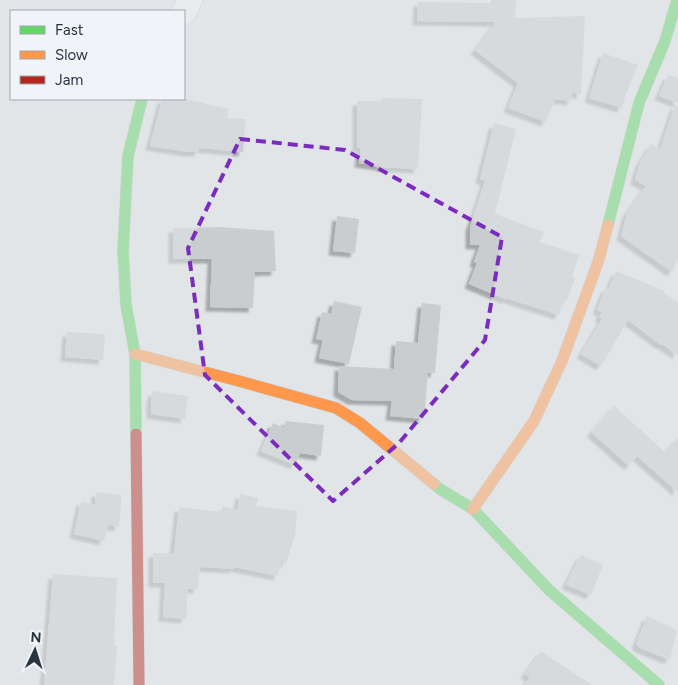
<svg xmlns="http://www.w3.org/2000/svg" width="678" height="685" font-family="Figtree,sans-serif">
<style>
.building{fill:#cacdcf;filter:url(#shadow)}
.lines{fill:none;stroke-linecap:round;stroke-linejoin:round}
.street-casing{stroke:#c0c3c5;stroke-width:25}
.fast-casing{stroke:#c0c3c5;stroke-width:12}
.slow-casing{stroke:#c0c3c5;stroke-width:12}
.jam-casing{stroke:#c0c3c5;stroke-width:12}
.street{stroke:#f2f3f4;stroke-width:24}
.fast{stroke:#63d668;stroke-width:11}
.slow{stroke:#ff974d;stroke-width:11}
.jam{stroke:#b3261e;stroke-width:11}
.marked{fill:none;stroke:#7b2cbf;stroke-width:4;stroke-dasharray:10 6;stroke-linejoin:round}
</style>
<defs>
<filter id="shadow"><feDropShadow dx="-4.5" dy="4.5" stdDeviation="1" flood-color="#0004"/></filter>
</defs>
<rect width="100%" height="100%" fill="#e2e5e7"/>
<path class="building" d="M491,0H516L515,18L585,16L581,95L573,92L571,101L555,99L546,122L508,108L518,83L475,50L496,22L417,21L418,2L491,3Z
M603,53L638,65L625,97L622,108L589,98Z
M668,75L678,78V103L659,96Z
M381,98L422,99L418,169L381,167V166L359,163L361,148H357V101H381Z
M162,99H185L229,109L227,118L246,119L243,152L199,148V152H189L150,146Z
M675,105L678,106V259L672,272L621,236L627,213L646,186L635,180L639,165L651,144L660,149Z
M494,123L516,129L495,214L544,232L540,242L579,255L572,277L575,278L567,301L564,300L559,315L506,298L505,299L469,284L477,263L474,262L480,245H470V227L485,181L480,179Z
M337,216L359,219L355,253L333,251Z
M219,227L274,231L276,271L255,272L253,308L210,307L212,259H173V228Z
M616,271L665,291L664,293L678,302V355L662,344L661,345L628,320L601,366L581,354L602,319L599,317L602,312L597,310L606,287L609,288Z
M334,301L362,307L349,364L319,358L323,340L316,339L322,312L331,314Z
M422,303L441,305L435,373H428L424,419L390,416L392,401L352,400L338,392L339,366L394,369L396,341L418,343Z
M67,332L105,334L103,360L65,357Z
M153,391L188,396L185,419L151,414V400Z
M614,406L665,452L678,437V492L637,456L629,466L591,432Z
M285,421L324,425L321,456L300,453L295,465L261,451L273,423L284,428Z
M96,492L121,495V506L119,527L108,525L104,541L74,534L81,501L95,505Z
M240,494L258,498L256,506L297,511L295,535L286,563L281,561L278,576L234,567V569L200,567L198,589H188L186,619L163,617L165,583H153V553H174L179,507L221,512L223,506L237,510Z
M581,555L603,565L591,595L569,586L566,584Z
M53,574L117,578L114,645L117,646L114,685H44Z
M647,616L677,630L670,660L640,648L636,644Z
M541,651L592,685H524L530,677L525,674Z"/>
<g class="lines">
<defs>
<path id="street" d="M184,12L190,0"/>
<path id="fast" d="M608,225L639,103L665,41L677,0
M136,434L135,354L126,305L123,251L128,156L142,99
M434,484L440,489L473,509L549,590L659,685"/>
<path id="slow" d="M135,354L239,381L336,408L360,423L434,484
M473,509L534,421L562,361L598,262L608,225"/>
<path id="jam" d="M136,434L139,685"/>
</defs>
<use href="#street" class="street-casing"/>
<use href="#fast" class="fast-casing"/>
<use href="#slow" class="slow-casing"/>
<use href="#jam" class="jam-casing"/>
<use href="#street" class="street"/>
<use href="#fast" class="fast"/>
<use href="#slow" class="slow"/>
<use href="#jam" class="jam"/>
</g>
<path d="M0 0H678V685H0ZM240,139L345,150L502,237L485,340L399,443L333,501L205,375L188,248Z" fill="#e2e5e7" fill-opacity=".55" fill-rule="evenodd"/>
<path class="marked" d="M240,139L345,150L502,237L485,340L399,443L333,501L205,375L188,248Z"/>
<rect x="10" y="10" width="175" height="90" fill="#f0f3f7" stroke="#a0a7ae"/>
<rect x="20" y="26" width="25" height="8" fill="#63d668" stroke="#a0a7ae"/>
<text x="55" y="35" font-size="15" fill="#293441">Fast</text>
<rect x="20" y="51" width="25" height="8" fill="#ff974d" stroke="#a0a7ae"/>
<text x="55" y="60" font-size="15" fill="#293441">Slow</text>
<rect x="20" y="76" width="25" height="8" fill="#b3261e" stroke="#a0a7ae"/>
<text x="55" y="85" font-size="15" fill="#293441">Jam</text>
<g transform="translate(35 650) rotate(4)" stroke="#f0f3f7" stroke-width="4" paint-order="stroke">
<path d="M0-4L9 19L0 12L-9 19Z" fill="#293441"/>
<text y="-8" font-size="14" font-weight="bold" text-anchor="middle" fill="#293441">N</text>
</g>
</svg>
